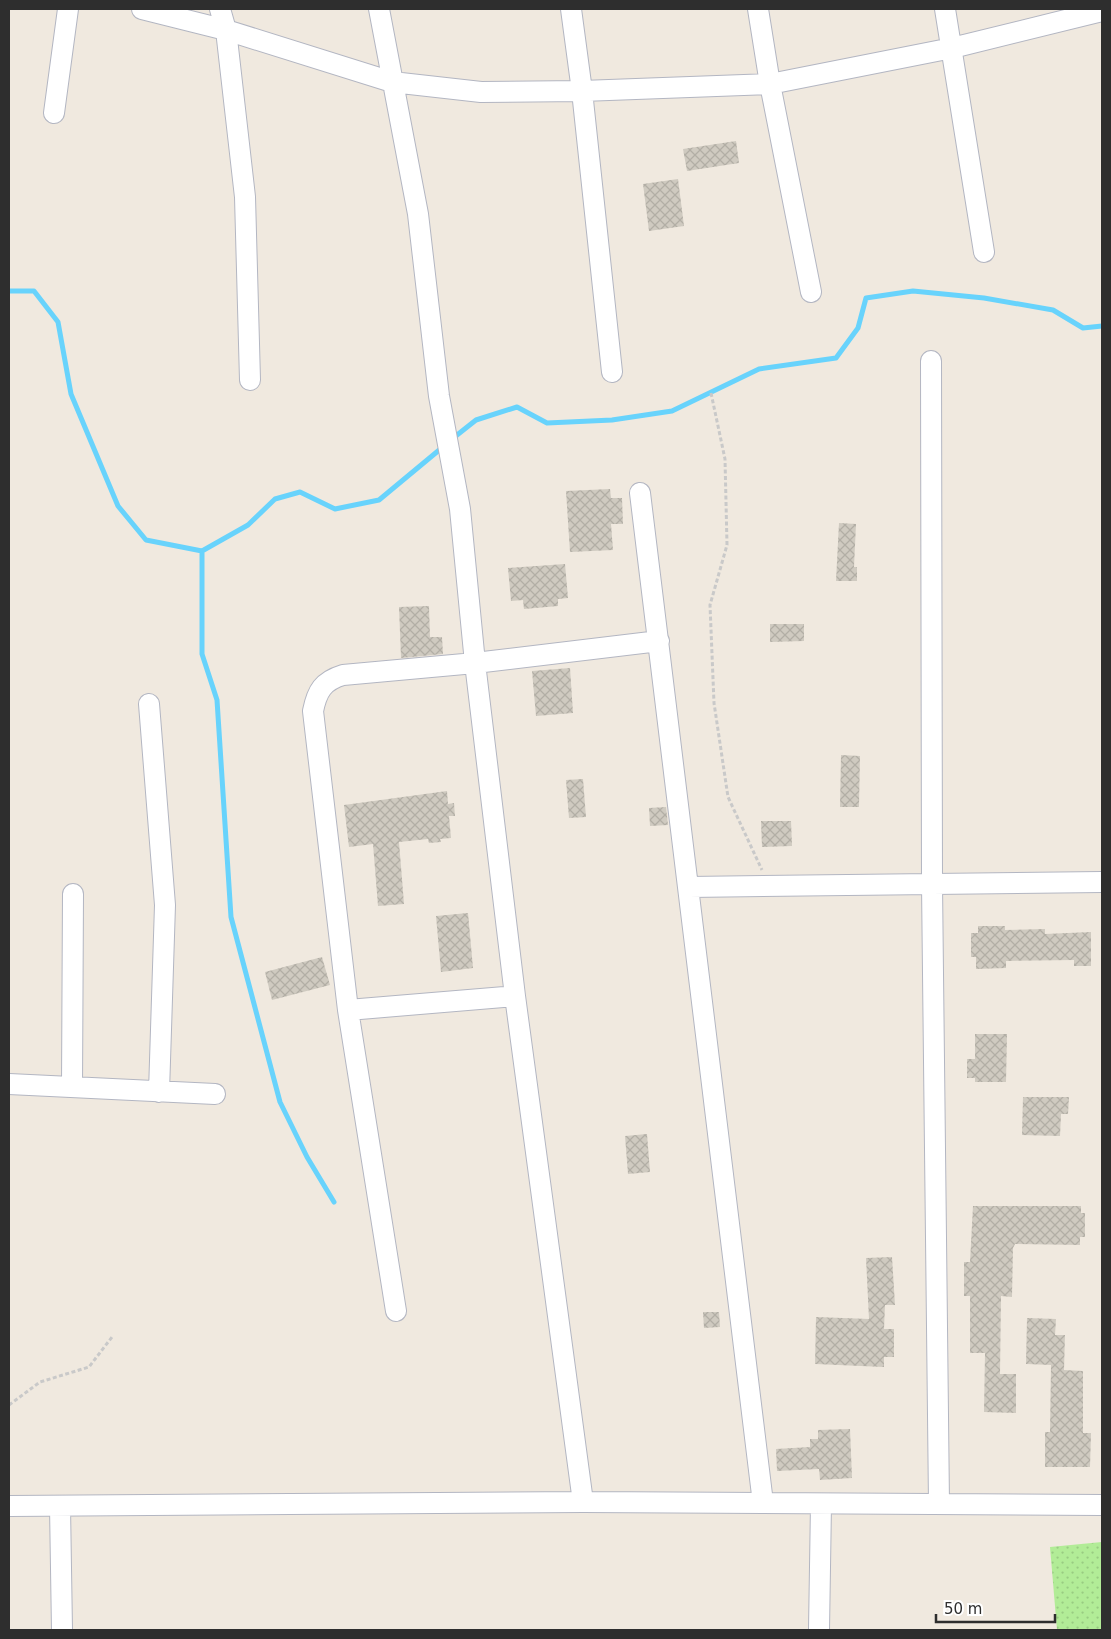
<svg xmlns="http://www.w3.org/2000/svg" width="1111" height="1639" font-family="'DejaVu Sans',sans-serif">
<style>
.grass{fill:url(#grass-dots)}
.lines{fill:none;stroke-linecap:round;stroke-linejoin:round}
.stream{stroke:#68d3fc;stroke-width:5}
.building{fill:url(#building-cross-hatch)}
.minor-casing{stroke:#b3b6c2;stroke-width:22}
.path{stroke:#c9c9c9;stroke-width:3;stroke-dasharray:4 2.5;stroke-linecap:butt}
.minor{stroke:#fff;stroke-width:20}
</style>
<defs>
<pattern id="grass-dots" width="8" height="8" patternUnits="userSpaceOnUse" patternTransform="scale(1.25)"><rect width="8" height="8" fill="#b2ec97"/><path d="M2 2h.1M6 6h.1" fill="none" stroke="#99cb82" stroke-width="1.8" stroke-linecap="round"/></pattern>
<pattern id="building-cross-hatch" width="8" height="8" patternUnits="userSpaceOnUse" patternTransform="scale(1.25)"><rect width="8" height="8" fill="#cfcac0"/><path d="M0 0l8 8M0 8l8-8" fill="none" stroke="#b2aea5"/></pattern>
</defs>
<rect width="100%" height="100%" fill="#f0e9df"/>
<path class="grass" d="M1102,1542V1630H1057L1050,1547Z"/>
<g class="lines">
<path class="stream" d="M9,291H34L58,322L71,394L118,506L146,540L202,551L248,525L275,499L300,492L335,509L379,500L444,446
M452,439L476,420L517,407L547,423L612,420L672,411L759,369L836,358L858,328L866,298L913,291L984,298L1053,310L1083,328L1102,326
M202,551V654L217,700L231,917L280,1102L307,1157L334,1202"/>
</g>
<path class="building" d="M736,141L739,163L687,171L683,149Z
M678,179L684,226L649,231L643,184Z
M610,489L611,498H622L623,524H611L613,550L570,552L566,491Z
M839,523L856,524L854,567H857V581H836Z
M565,564L568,598L558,599V606L524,609L523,600L511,601L508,568Z
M429,606L430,637H442L443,654L401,658L399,607Z
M770,624H804V641L770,642Z
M570,668L573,713L536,716L532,671Z
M841,755L860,756L859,807H840Z
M583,779L586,817L569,818L566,780Z
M447,791L448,804L454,803L455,816H449L451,838L440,839L441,842L429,843L428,839L399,842L404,904L378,906L373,844L349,847L344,805Z
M666,807L668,825L650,826L649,808Z
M761,821H791L792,846L762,847Z
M468,913L473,968L441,972L436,916Z
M978,926H1005V930L1045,929V934L1091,932V966H1074V960L1006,961V968L976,969V957H971V933H978Z
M322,957L330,985L272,1000L265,972Z
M975,1034H1007L1006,1082H975V1078H967V1059H975Z
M1023,1097H1069L1068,1114H1061L1060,1136L1022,1135Z
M647,1134L650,1172L628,1174L625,1136Z
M973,1206H1081V1213H1085V1237H1080V1245L1015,1244L1013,1248L1012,1297L1001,1296L1000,1374H1016V1413L984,1412L985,1353H970V1296H964V1262H970Z
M892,1257L895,1305H885L884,1329H894V1357H884V1367L815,1364L816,1317L869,1319L866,1258Z
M703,1312H719L720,1327L704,1328Z
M1027,1318L1056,1319L1055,1335H1065L1064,1370L1083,1371V1433H1091L1090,1467H1045V1432H1050L1051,1365L1026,1364Z
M850,1429L852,1478L820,1480L819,1469L777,1471L776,1449L810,1447V1439H818V1430Z"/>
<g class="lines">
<defs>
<path id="minor" d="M142,9L226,30L392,82L481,92L582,91L770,84L952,48L1102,11
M220,9L226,30L245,197L250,380
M379,9L418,214L439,396L460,509L475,663L515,996L583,1502
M571,9L582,91L612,372
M758,9L770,84L811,292
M945,9L984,252
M54,113L68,9
M931,361L932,884L939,1504
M640,493L763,1503
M149,704L165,905L159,1092
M689,887L1102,882
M348,1010L515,996
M9,1084L215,1094
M72,1087L73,894
M396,1311L348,1010L313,711C317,691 323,681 343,675L475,663L659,641
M9,1506L583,1502L1102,1505
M60,1506L62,1630
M819,1630L821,1504"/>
</defs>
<use href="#minor" class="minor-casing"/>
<path class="path" d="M711,393L725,459L727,545L710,605L714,703L728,797L762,870
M9,1405L40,1382L89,1367L112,1337"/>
<use href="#minor" class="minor"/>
</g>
<rect width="1111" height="1639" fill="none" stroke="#2e2e2e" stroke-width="20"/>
<path d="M936 1614v8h119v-8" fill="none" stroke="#2e2e2e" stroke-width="2.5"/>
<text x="944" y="1614" font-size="15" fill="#2e2e2e" stroke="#ffffff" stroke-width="4" paint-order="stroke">50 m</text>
</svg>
